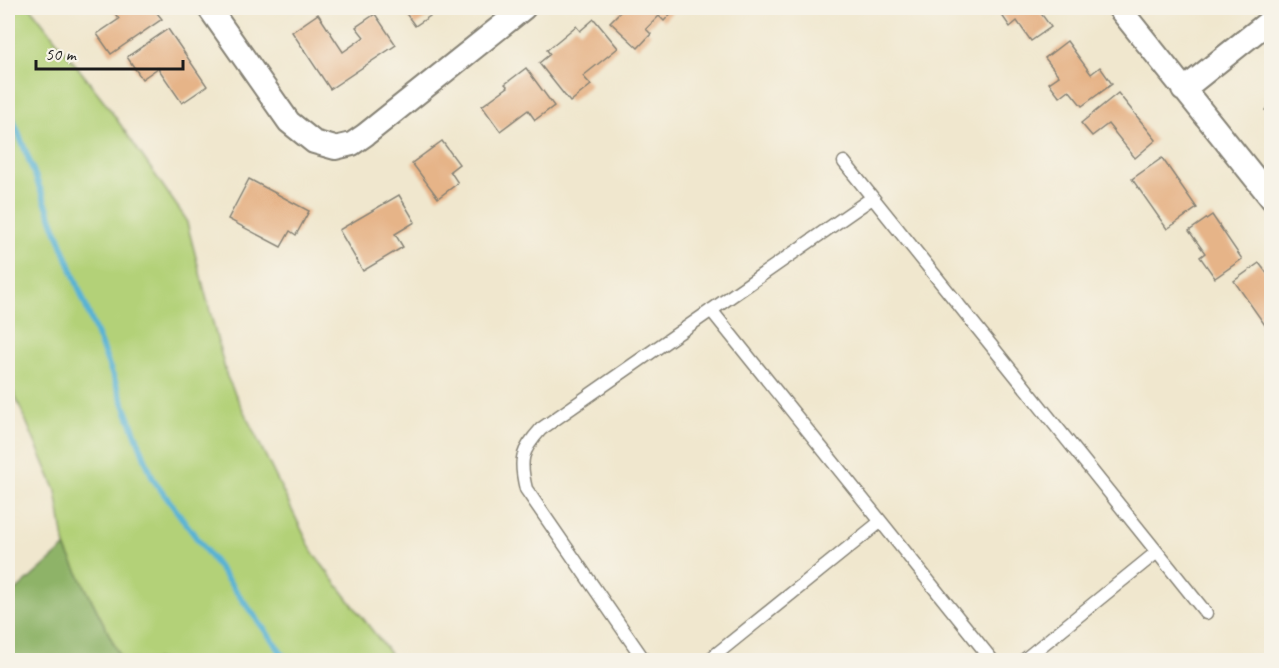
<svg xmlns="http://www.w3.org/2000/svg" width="1279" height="668" font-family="Caveat,sans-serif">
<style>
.green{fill:#b3d178;stroke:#68764a;stroke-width:1.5}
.forest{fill:#8eb368;stroke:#556842;stroke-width:1.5}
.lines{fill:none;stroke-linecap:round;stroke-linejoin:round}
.stream{stroke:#56b2d4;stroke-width:6}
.building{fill:#e6b488}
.service-casing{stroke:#868275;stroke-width:15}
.minor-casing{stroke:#868275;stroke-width:26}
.service{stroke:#fff;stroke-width:12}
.minor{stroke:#fff;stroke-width:22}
</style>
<rect width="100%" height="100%" fill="#f7f3e8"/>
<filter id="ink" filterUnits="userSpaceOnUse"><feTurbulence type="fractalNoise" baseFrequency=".0167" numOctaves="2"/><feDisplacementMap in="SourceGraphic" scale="12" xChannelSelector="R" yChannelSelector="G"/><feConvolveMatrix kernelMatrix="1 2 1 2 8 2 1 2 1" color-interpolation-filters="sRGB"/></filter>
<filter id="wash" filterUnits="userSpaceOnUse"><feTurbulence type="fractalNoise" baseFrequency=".008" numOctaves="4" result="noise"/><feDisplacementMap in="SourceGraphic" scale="24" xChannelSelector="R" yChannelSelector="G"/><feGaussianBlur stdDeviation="1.35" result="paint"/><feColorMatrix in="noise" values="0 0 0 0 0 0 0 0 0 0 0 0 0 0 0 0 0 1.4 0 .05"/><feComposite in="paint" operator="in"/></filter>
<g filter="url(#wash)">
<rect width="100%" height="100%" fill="#f0e7ce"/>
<path class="green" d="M8,8H31L104,101L186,219L227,377L313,553L395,660H122L65,547L56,491L8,379Z"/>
<path class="forest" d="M65,547L122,660H8V598Z"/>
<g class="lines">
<path class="stream" d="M8,106L153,479L287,660"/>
</g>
<g id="blocks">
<path class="building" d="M111,8H153L162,19L111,54L97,34L119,19Z
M402,8H442L415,26Z
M624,8H676L664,21L659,16L646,29L651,34L638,48L610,22Z
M1004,8H1037L1051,27L1031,41L1017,21L1010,27L999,11Z
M318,14L343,52L364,37L356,27L375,14L396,45L330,89L292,32Z
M594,19L618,48L583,76L591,85L570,102L539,63L550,54L547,50L576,26L580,31Z
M168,29L207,86L182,103L158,68L142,79L127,57Z
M1067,41L1091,74L1100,67L1112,84L1082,106L1069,90L1060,97L1049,83L1059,76L1045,58Z
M526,68L554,106L535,120L528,110L500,131L482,106L508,87L505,84Z
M1118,93L1156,140L1135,158L1108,124L1092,136L1081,123Z
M1272,102V114L1265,110Z
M442,141L459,164L450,171L458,183L438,198L412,163Z
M1162,158L1197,208L1167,229L1132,179Z
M249,179L309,211L296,235L290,231L281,247L228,219Z
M399,195L415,222L395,234L403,247L363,271L339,230Z
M1212,215L1242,259L1215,278L1200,257L1205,253L1189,231Z
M1259,263L1272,280V324L1267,328L1234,281Z"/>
</g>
</g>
<g filter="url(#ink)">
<use href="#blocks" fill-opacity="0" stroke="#868275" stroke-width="1.5"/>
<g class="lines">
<defs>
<path id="service" d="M844,162L1206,613
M711,310L992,660
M644,660L526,489C519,460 521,451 541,429L872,198
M709,660L880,522
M1024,660L1157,552"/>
<path id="minor" d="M209,8L289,122L314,142L335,148L352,144L365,135L524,8
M1119,8L1272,199
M1183,90L1272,19"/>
</defs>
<use href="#service" class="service-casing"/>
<use href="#minor" class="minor-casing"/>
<use href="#service" class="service"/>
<use href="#minor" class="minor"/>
</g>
</g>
<rect width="1279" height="668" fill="none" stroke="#f7f3e8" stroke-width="30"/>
<path d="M36 60v9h147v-9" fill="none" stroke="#1c1c1c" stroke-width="3"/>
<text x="45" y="60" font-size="18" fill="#1c1c1c" stroke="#f7f3e8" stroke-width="4.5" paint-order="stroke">50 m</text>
</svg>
